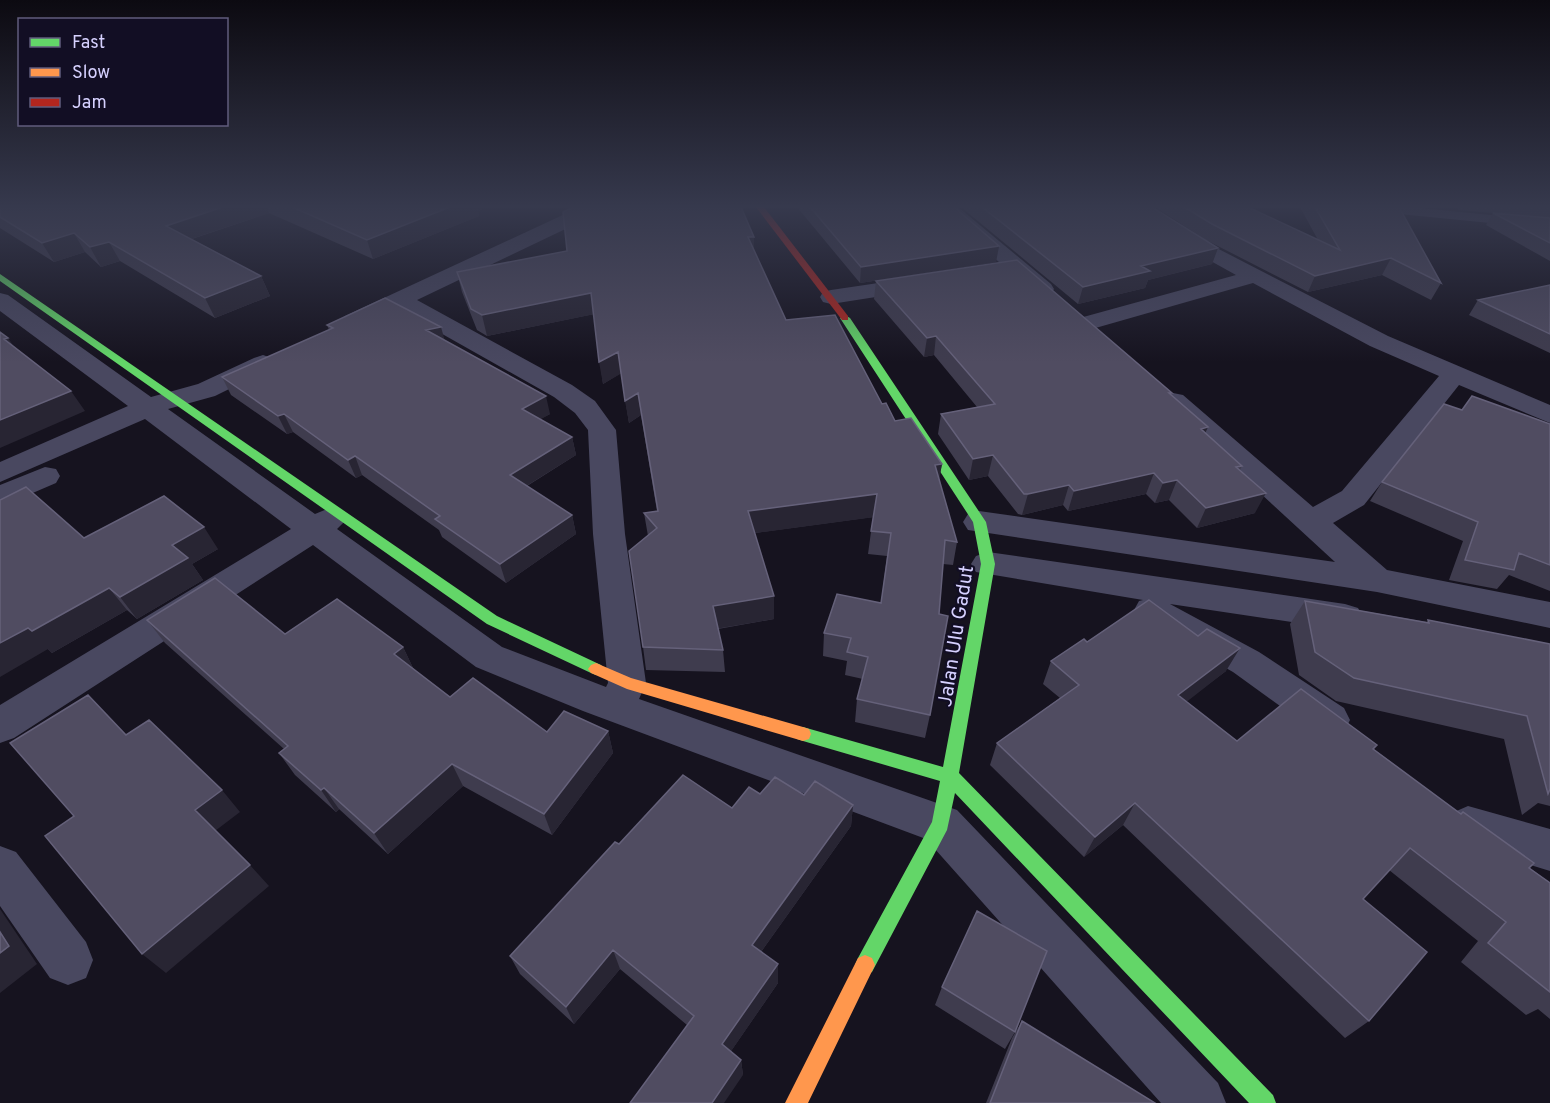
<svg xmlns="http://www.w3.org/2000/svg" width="1550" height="1103" font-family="Overpass,sans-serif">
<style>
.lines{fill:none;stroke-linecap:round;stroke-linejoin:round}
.lane{fill:#494860;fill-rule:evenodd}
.street{fill:#494860;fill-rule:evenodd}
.fast{fill:#63d668;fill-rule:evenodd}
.slow{fill:#ff974d;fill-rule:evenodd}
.jam{fill:#b3261e;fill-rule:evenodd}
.wall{fill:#3f3c4e}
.shaded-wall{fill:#282533}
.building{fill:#504c61;stroke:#65617a;stroke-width:1.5}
.labels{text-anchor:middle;stroke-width:4.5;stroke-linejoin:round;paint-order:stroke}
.street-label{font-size:20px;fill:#d6d1ff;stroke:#120e24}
</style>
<rect width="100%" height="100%" fill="#16131f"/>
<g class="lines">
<path class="lane" d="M1410,207L1550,221V229L1379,212L1373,208Z"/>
<path class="street" d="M580,207H605L603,211L417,300L572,385L595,401L616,430L625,534L646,683L639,699L957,810L1218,1083L1226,1103H1161L926,839L583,711L476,667L313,545L14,738L0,743V705L291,529L145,419L0,482V462L128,406L0,311V293L8,295L151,397L198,384L254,358L263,355L272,358L276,363L272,368L215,396L168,409L315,514L332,507L343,511L348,518L337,529L502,647L606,687L608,683L593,534L588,430L575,413L554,397L398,309L361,326L353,328L345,326L341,321L345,316Z
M937,207H958L1051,284L1054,289L1051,294L1043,296L1035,294Z
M1127,207H1150L1205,242L1388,336L1550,405V423L1459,385L1364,505L1333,523L1387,570L1550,602V628L1377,592L968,530L963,522L968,514L979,511L1335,562L1160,401L1163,395L1173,393L1183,395L1313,507L1342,491L1439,376L1370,346L1253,283L1092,329L1084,331L1076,329L1072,324L1076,319L1236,275L1191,250Z
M919,277L927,279L930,284L927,289L831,304L823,302L820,297L823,292L831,290Z
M45,467L56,469L60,476L56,483L0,507V485Z
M988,552L1345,604L1358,608L1363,617L1358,626L1345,630L1170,604L1259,652L1344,708L1350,720L1344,732L1330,737L1316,732L1233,672L1139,619L1134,610L1139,601L1143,600L976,572L971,564L976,556Z
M1468,806L1550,829V871L1452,841L1446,827L1452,813Z
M0,846L16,852L86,942L93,960L86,978L68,985L50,978L0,906Z"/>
<path class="fast" d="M0,274L497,616L601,665L604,669L601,673L596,675L591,673L487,624L0,281Z
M845,315L850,318L986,522L995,564L959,773L1273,1095L1276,1103H1249L955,793L947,830L872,972L865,975L858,972L855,965L858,958L932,822L940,781L803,741L797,739L795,734L797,729L803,727L943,767L981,564L973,522L840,318Z"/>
<path class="slow" d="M596,663L631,678L803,727L809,729L811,734L809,739L803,741L627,689L591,673L588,669L591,665Z
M865,955L872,958L875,965L808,1103H785L858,958Z"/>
<path class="jam" d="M756,207H764L848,316V320H842Z"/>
</g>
<path class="wall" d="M0,207H487L478,211L479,216L373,259L269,213L192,239L261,276L270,296L215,318L120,261L101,267L85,252L54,262L0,228Z
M797,207H954L999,246L996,262L860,283Z
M961,207H1152L1218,248L1212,264L1148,280L1145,288L1078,304Z
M1155,207H1248L1318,240L1300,207H1399L1441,283L1431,300L1382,275L1308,292L1206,240Z
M1455,207H1550V261L1486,225L1493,213L1459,210Z
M754,237V251L786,320L882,404L895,421L942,464L939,479L957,542L953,565L943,564L930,715L925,738L855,722L857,699L863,679L845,675L847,661L823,656L824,633L881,603L887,556L868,554L873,517L755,533L774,619L718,629L723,650L725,672L646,670L643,647L648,536L644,513L657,511L641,415L629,423L621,373L603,384L594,314L487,336L477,330L462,292L457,272L567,251Z
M876,281L1171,395L1205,433L1242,466L1240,470L1255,513L1197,528L1169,500L1155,503L1146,494L1068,511L1063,505L1022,515L1018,514L988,476L969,480L938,434L941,414L977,407L934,355L924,357L874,299Z
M1550,285V353L1469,315L1478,300Z
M327,325L445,340L550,414L540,419L572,437L576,455L527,486L572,515L576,534L506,583L442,537L439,530L362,475L356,478L293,432L287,434L231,395L222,377L329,330Z
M1462,410L1550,424V591L1509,575L1497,589L1449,580L1463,541L1370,501L1382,482Z
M84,538L218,549L192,564L203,580L137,619L127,610L52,653L48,649Z
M1305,601L1427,622L1428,620L1550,644V806L1538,803L1522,815L1504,739L1336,701L1299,675L1290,624Z
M147,620L285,634L403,647L414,670L450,697L547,732L608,731L613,753L552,835L463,786L388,854L339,809L336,812L295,775L279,753L284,749L165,643Z
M1087,642L1226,671L1186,701L1237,741L1377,745L1374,749L1550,883V1019L1538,1009L1526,1015L1461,962L1478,941L1389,870L1363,899L1369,1021L1345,1038L1123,825L1084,857L990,765L997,743L1060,698L1043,684L1051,661Z
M760,794L804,795L853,805L851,826L761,952L778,983L731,1051L741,1060L743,1075L687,1025L620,969L574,1024L520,974L510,956L619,844L732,808Z
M942,987L1015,1032L1005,1049L935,1005Z
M1022,1021L1155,1103H986L1012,1038Z"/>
<path class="shaded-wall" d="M223,207H267L269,213L176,244L166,226Z
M450,207H477L479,216L373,259L367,240Z
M477,207H487L478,211Z
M564,207H574L565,212Z
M74,233L85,252L54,262L42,243Z
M748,237H754V256Z
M109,242L120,261L101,267L90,247Z
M999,246L996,262L860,283L861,267Z
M1218,248L1212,264L1148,280L1145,288L1078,304L1083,287L1141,266Z
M1391,258L1382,275L1308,292L1315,276Z
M261,276L270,296L215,318L205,298Z
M591,293L595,314L487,336L482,315Z
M441,327L446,345L426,330Z
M936,336L934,355L924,357L927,338Z
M8,338L22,358L4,339Z
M618,352L622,373L603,384L599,362Z
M71,391L85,411L0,448V420Z
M638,393L641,415L629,423L625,401Z
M546,396L550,414L527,427L522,409Z
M284,414L293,432L287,434L278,416Z
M1208,427L1199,447L1201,429Z
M572,437L576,455L515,493L510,475Z
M993,455L988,476L969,480L973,459Z
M355,456L362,475L356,478L348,460Z
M942,464L938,486L935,465Z
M1154,473L1146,494L1068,511L1074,491Z
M1177,480L1169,500L1155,503L1163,483Z
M1069,485L1063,505L1022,515L1028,494Z
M1266,493L1255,513L1197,528L1206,508Z
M877,494L875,517L748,534V511Z
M572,515L576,534L506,583L500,564Z
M204,527L218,549L192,564L203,580L137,619L120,597L172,545Z
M109,588L127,610L52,653L48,649L0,677V643L28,628Z
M774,596V619L715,629L713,606Z
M403,647L414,670L394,654Z
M1240,648L1226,671L1166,718L1178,695Z
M608,731L613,753L552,835L544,814Z
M452,764L463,786L388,854L374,833Z
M324,788L339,809L336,812L321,790Z
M222,790L240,812L215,831L195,810Z
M1135,803L1123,825L1084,857L1095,837Z
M853,805L851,826L753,963L752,945Z
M250,865L269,886L166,973L142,954Z
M0,909L37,964L0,993Z
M613,950L620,969L574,1024L566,1007Z
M778,964V983L725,1060L722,1044Z
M741,1060L743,1075L724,1103H712Z"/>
<path class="building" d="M0,207H223L166,226L261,276L205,298L109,242L90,247L74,233L42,243L0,217Z
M292,207H450L367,240Z
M574,207H741L754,237H748L786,320L835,315L882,404L886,403L895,421L911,418L942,464L935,465L957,542L945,540L939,614L948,616L930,715L857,699L868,657L847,652L851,638L824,633L837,594L881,603L891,533L871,531L877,494L748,511L774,596L713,606L723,650L643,647L629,551L657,528L644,513L658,511L638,393L625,401L618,352L599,362L591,293L482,315L471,309L457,272L567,251L563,212Z
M810,207H954L999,246L861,267Z
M982,207H1152L1218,248L1141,266L1150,271L1083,287Z
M1184,207H1248L1340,250L1315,207H1399L1441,283L1391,258L1315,276L1212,224Z
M1493,213L1550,218V243Z
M1017,260L1172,393H1169L1208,427L1201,429L1242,466L1236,467L1266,493L1206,508L1177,480L1163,483L1154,473L1074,491L1069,485L1028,494H1024L993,455L973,459L941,414L995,404L936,336L927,338L876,281Z
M1550,285V334L1478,300Z
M385,298L441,327L426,330L546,396L522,409L572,437L510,475L572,515L500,564L435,519L440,516L355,456L348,460L284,414L278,416L222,377L333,328L327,325Z
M0,332L8,338L4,339L71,391L0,420Z
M1472,396L1550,424V565L1519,553L1514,570L1465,560L1478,522L1382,482L1444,404L1462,410Z
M26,487L84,538L164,496L204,527L172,545L188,558L120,597L109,588L32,631L28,628L0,643V500Z
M215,578L285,634L337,599L403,647L394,654L450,697L473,678L547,732L564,711L608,731L544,814L452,764L374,833L324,788L321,790L279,753L288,746L147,620Z
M1149,600L1198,636L1207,629L1240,648L1178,695L1237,741L1301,689L1377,745L1373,749L1461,814L1463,812L1534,863L1529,868L1550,883V992L1488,943L1506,922L1410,848L1363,899L1427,952L1369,1021L1135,803L1095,837L997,743L1079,685L1051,661L1084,639L1087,642Z
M1305,601L1429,623L1428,620L1550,644V789L1548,794L1527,716L1354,678L1315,652Z
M88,695L126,735L149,720L222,790L195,810L250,865L142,954L45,836L74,816L10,743Z
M683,775L732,808L749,787L760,794L775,777L804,795L815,781L853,805L752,945L778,964L722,1044L741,1060L712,1103H630L694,1016L613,950L566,1007L510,956L615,842L619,844Z
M977,911L1047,951L1015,1032L942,987Z
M0,932L9,946L0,953Z
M1022,1021L1155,1103H990Z"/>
<linearGradient id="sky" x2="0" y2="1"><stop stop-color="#0c0a11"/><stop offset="0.57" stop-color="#36394d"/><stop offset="1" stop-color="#36394d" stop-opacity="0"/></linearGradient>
<rect width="1550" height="362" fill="url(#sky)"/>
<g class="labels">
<g class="street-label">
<text transform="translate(955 636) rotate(-81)" y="7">Jalan Ulu Gadut</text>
</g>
</g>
<rect x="18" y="18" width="210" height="108" fill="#120e24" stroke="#605c7c" stroke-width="1.5"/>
<rect x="30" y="38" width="30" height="9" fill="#63d668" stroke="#605c7c" stroke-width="1.5"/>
<text x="72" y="48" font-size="18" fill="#d6d1ff">Fast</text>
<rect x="30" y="68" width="30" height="9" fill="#ff974d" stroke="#605c7c" stroke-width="1.5"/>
<text x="72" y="78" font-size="18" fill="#d6d1ff">Slow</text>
<rect x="30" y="98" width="30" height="9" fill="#b3261e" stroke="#605c7c" stroke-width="1.5"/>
<text x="72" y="108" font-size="18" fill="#d6d1ff">Jam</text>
</svg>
